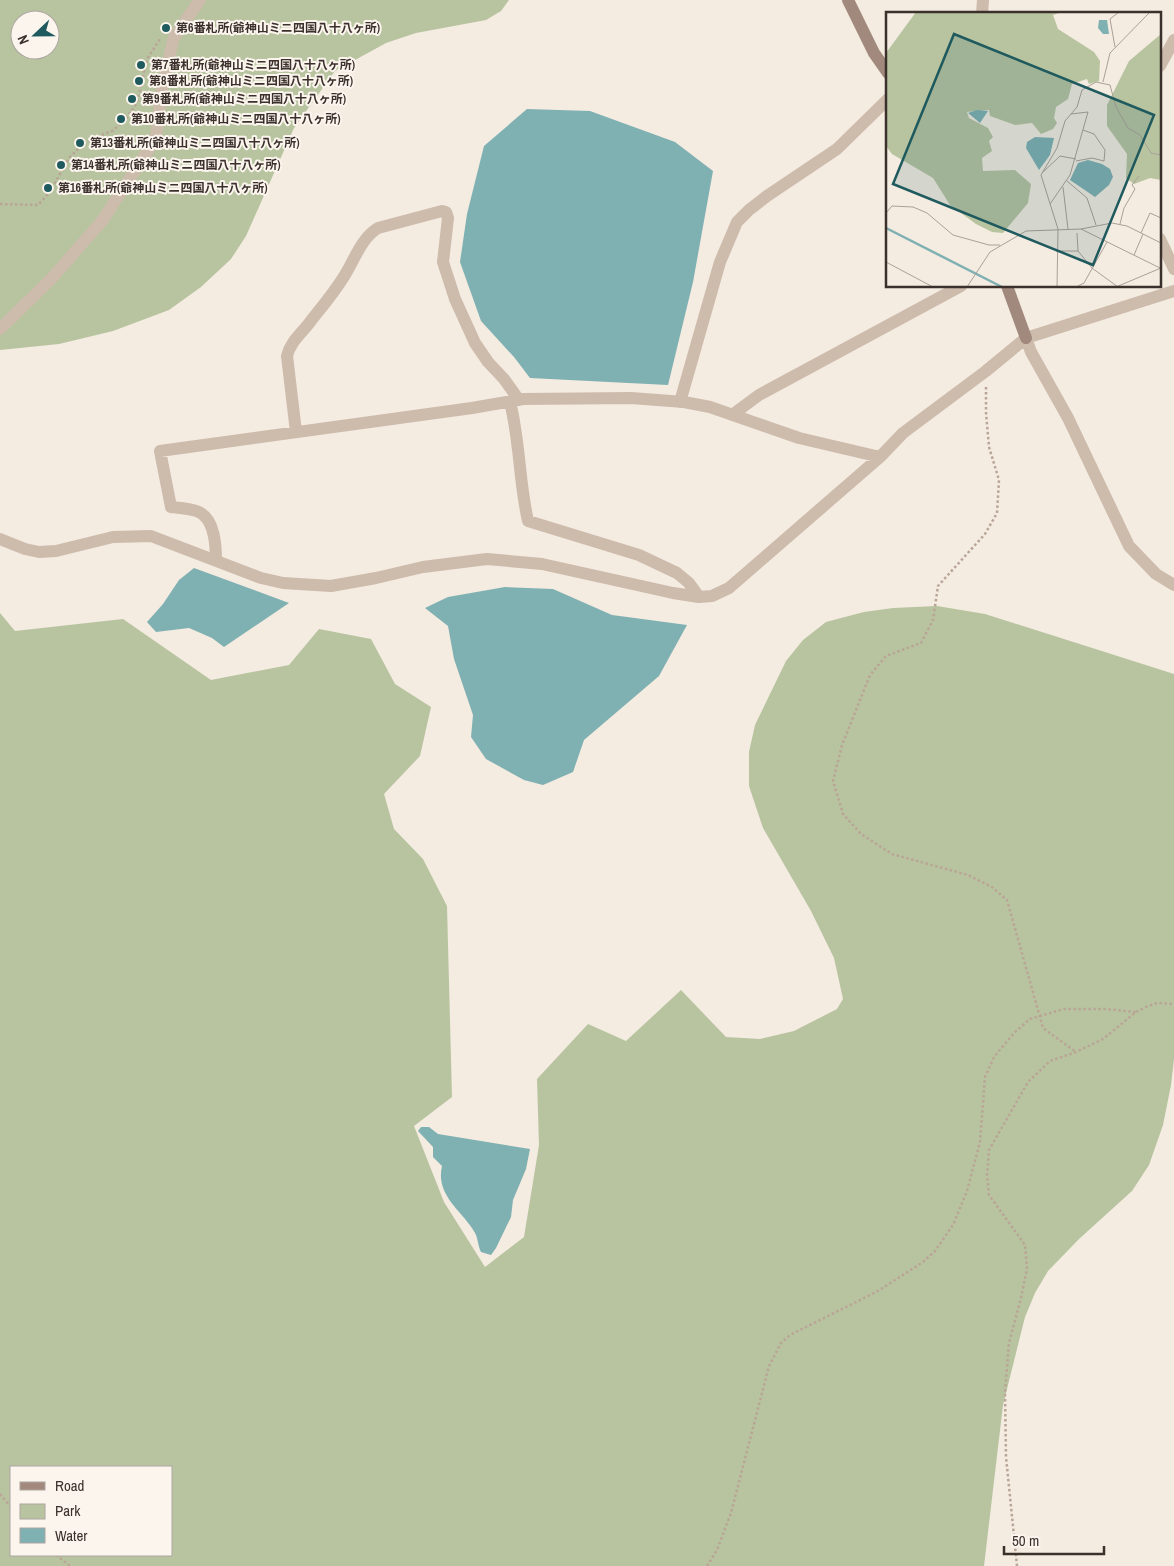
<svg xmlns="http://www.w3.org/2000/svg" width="1174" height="1566" font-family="'Archivo Narrow','Noto Sans JP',sans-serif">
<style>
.green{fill:#b8c4a0;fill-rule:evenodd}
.water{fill:#7fb0b2}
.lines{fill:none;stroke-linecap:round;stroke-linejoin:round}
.path{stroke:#b9a596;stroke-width:2.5;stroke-dasharray:2.5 2.5;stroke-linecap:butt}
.street{stroke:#cdbbac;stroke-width:12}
.secondary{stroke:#a18a7d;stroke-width:12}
.poi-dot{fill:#1f5a5e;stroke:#fbf5ee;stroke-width:2}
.labels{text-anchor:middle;stroke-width:4;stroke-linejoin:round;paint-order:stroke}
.poi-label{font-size:12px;font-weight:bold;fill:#3b302b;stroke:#fbf5ee;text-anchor:start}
.inset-river{fill:none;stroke:#7fb0b2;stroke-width:2.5}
.inset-road{fill:none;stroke:#aaa098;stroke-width:1}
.view{fill:#1f5a5e;fill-opacity:0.15;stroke:#1f5a5e;stroke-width:2.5}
.inset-edge{fill:none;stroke:#3b302b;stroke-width:2.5}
</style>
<rect width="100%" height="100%" fill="#f4ebe1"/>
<path class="green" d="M0,0H509L501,11L486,20L416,33L386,43L335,71L294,128L246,236L231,259L201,287L169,310L113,331L59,344L0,350ZM20,20H50V50H20Z
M937,606L985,614L1174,674V1059L1171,1085L1163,1125L1149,1165L1132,1191L1079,1239L1048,1271L1035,1293L1025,1317L1003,1405L984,1566H0V613L15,631L123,619L211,680L289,665L319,629L371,639L395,684L431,707L420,756L384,794L394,829L423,859L447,906L452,1097L414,1126L444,1202L485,1267L524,1237L539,1145L537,1079L588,1024L626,1041L681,990L726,1037L760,1039L794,1031L837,1009L843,999L834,958L811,911L763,828L749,786V752L755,725L786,661L803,640L826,622L864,612L893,608ZM11,1467H171V1555H11Z"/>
<path class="water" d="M527,109L590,111L675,142L713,171L693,282L668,385L530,378L514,357L481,321L460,262L467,214L484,146Z
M194,568L289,603L224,647L212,638L189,628L156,632L147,622L163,604L179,580Z
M505,587L553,589L612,615L687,625L659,676L584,740L573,772L543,785L524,780L486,759L471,737L473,715L454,659L448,626L425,608L448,597Z
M421,1127H429L438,1134L530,1149L526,1169L513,1200L511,1217L496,1248L491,1255L481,1252C478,1246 478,1238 475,1233C463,1211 435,1196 442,1166L433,1157V1147L418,1131Z"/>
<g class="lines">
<path class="path" d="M0,204L38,205L49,193L70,157L80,147L96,137L112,131L125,120L137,103L147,59L160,39
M986,387V413L989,447L999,480L997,513L985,534L938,586L933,620L921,643L886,656L870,675L842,745L833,781L843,814L861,834L892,854L968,875L992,887L1007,900L1043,1028L1076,1052
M0,1494L11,1507
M56,1555L70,1566
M707,1566L717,1550L731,1513L769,1366L781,1343L790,1335L878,1291L923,1262L935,1251L953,1225L967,1191L980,1142L985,1077L994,1057L1014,1033L1030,1019L1064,1009H1107L1136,1012
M1017,1566L1006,1457L1005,1392L1009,1343L1021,1298L1027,1268L1025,1245L989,1195L987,1175L989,1150L1028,1082L1050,1061L1076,1052L1103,1039L1136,1012L1146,1007L1157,1003L1174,1004"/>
<path class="street" d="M982,14L983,0
M1160,66L1174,40
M1160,239L1174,269
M0,329L53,277L102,221L156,138L162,88L174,37L200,0
M1026,338L1031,352L1068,418L1129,546L1156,574L1174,585
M510,402C520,441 519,482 528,521L639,555L677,573L689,583L699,597
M680,402L720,262L737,222L749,210L767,196L837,149L888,99
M732,415L759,395L961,286
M296,432L287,356C290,342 302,333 310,322C321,308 333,294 343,278C354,262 360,239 378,228L442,211L446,212L448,218L443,262L455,299L475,343L488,362L504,379L519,400
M0,539L25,549L39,552L56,551L113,537L151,536L261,578L283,583L331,586L376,578L423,567L487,559L542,564L673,593L699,597L712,596L729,588L880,457L903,433L986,371L1026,338L1174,291
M216,561C216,546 215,520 199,512C192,509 180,508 171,507L160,451L472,408L523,399L631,398L684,402L710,407L799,438L880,457"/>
<path class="secondary" d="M848,0L874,53L888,73
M1007,286L1026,338"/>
</g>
<g class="poi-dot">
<circle cx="166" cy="28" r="5"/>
<circle cx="141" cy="65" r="5"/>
<circle cx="139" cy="81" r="5"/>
<circle cx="132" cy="99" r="5"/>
<circle cx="121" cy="119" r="5"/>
<circle cx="80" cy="143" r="5"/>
<circle cx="61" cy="165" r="5"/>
<circle cx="48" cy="188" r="5"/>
</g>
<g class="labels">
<g class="poi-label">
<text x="176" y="32">第6番札所(爺神山ミニ四国八十八ヶ所)</text>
<text x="151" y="69">第7番札所(爺神山ミニ四国八十八ヶ所)</text>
<text x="149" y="85">第8番札所(爺神山ミニ四国八十八ヶ所)</text>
<text x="142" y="103">第9番札所(爺神山ミニ四国八十八ヶ所)</text>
<text x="131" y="123">第10番札所(爺神山ミニ四国八十八ヶ所)</text>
<text x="90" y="147">第13番札所(爺神山ミニ四国八十八ヶ所)</text>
<text x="71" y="169">第14番札所(爺神山ミニ四国八十八ヶ所)</text>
<text x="58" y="192">第16番札所(爺神山ミニ四国八十八ヶ所)</text>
</g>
</g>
<g transform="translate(886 12)">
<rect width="275" height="275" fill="#f4ebe1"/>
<path d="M30,0H176L167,3L172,17L208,40L214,49L213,69L203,72L201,67L186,72L182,87L170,95L168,106L171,111L167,117L155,122L146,111L129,113L104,104L103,98L81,100L83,106L102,116L107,125L103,129L106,139L96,146L97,159L129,158L145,172L142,191L117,221L106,220L90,212L64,193L47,166L6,142L0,134V41ZM275,22V168L264,166L248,172L240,166L241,142L221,114V93L243,49Z" fill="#b8c4a0"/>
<path d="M213,8H221L223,22H217L212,16ZM91,98L102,99L94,111L82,101ZM149,125L168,126L164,143L153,158L140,136L141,130ZM202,148L216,152L224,157L227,165L223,173L209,185L184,168L192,151Z" fill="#7fb0b2"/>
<path class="inset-river" d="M0,216L116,275"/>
<path class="inset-road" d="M229,35L224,7L233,0M217,70L224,41L264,0M190,149L206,146L218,149L219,138L208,122L197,118M156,161L174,144L190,147M181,169L201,186L210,213M177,175L182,217M164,192L184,163L202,100L185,102M0,201L6,194L27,195L41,201L67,223L103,233H114M234,212L238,196L249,177L246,173L253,164M195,217L274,256M191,221L192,239M255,221L264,201L275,206M170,239H192L206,256L232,275M248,243L257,222M0,250L47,275M81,275L104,240L140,219L195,217L226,211L241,214L275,231M171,275L172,217L155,163L171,136L179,109L191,95L196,78L210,70L224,73L230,95L242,116L254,123L265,141L275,143M190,275L198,271L221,230M230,275L275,256"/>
<path class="view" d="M68,22L268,103L207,253L7,172Z"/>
<rect width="275" height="275" class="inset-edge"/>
</g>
<rect x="10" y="1466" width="162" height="90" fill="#fbf5ee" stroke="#aea6a0"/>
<rect x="20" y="1482" width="25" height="8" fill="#a18a7d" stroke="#aea6a0"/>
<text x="55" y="1491" font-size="15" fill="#3b302b">Road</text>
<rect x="20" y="1504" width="25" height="15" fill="#b8c4a0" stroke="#aea6a0"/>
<text x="55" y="1516" font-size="15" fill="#3b302b">Park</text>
<rect x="20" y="1528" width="25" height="15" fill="#7fb0b2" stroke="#aea6a0"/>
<text x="55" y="1541" font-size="15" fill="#3b302b">Water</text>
<g transform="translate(35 35) rotate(248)"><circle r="24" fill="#fbf5ee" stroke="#aea6a0"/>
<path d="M0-4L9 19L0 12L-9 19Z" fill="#1f5a5e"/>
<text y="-8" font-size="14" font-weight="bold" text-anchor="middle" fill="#3b302b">N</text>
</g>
<path d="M1004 1546v8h100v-8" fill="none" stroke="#3b302b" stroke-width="2.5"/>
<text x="1012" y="1546" font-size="15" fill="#3b302b" stroke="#fbf5ee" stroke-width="4" paint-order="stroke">50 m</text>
</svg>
